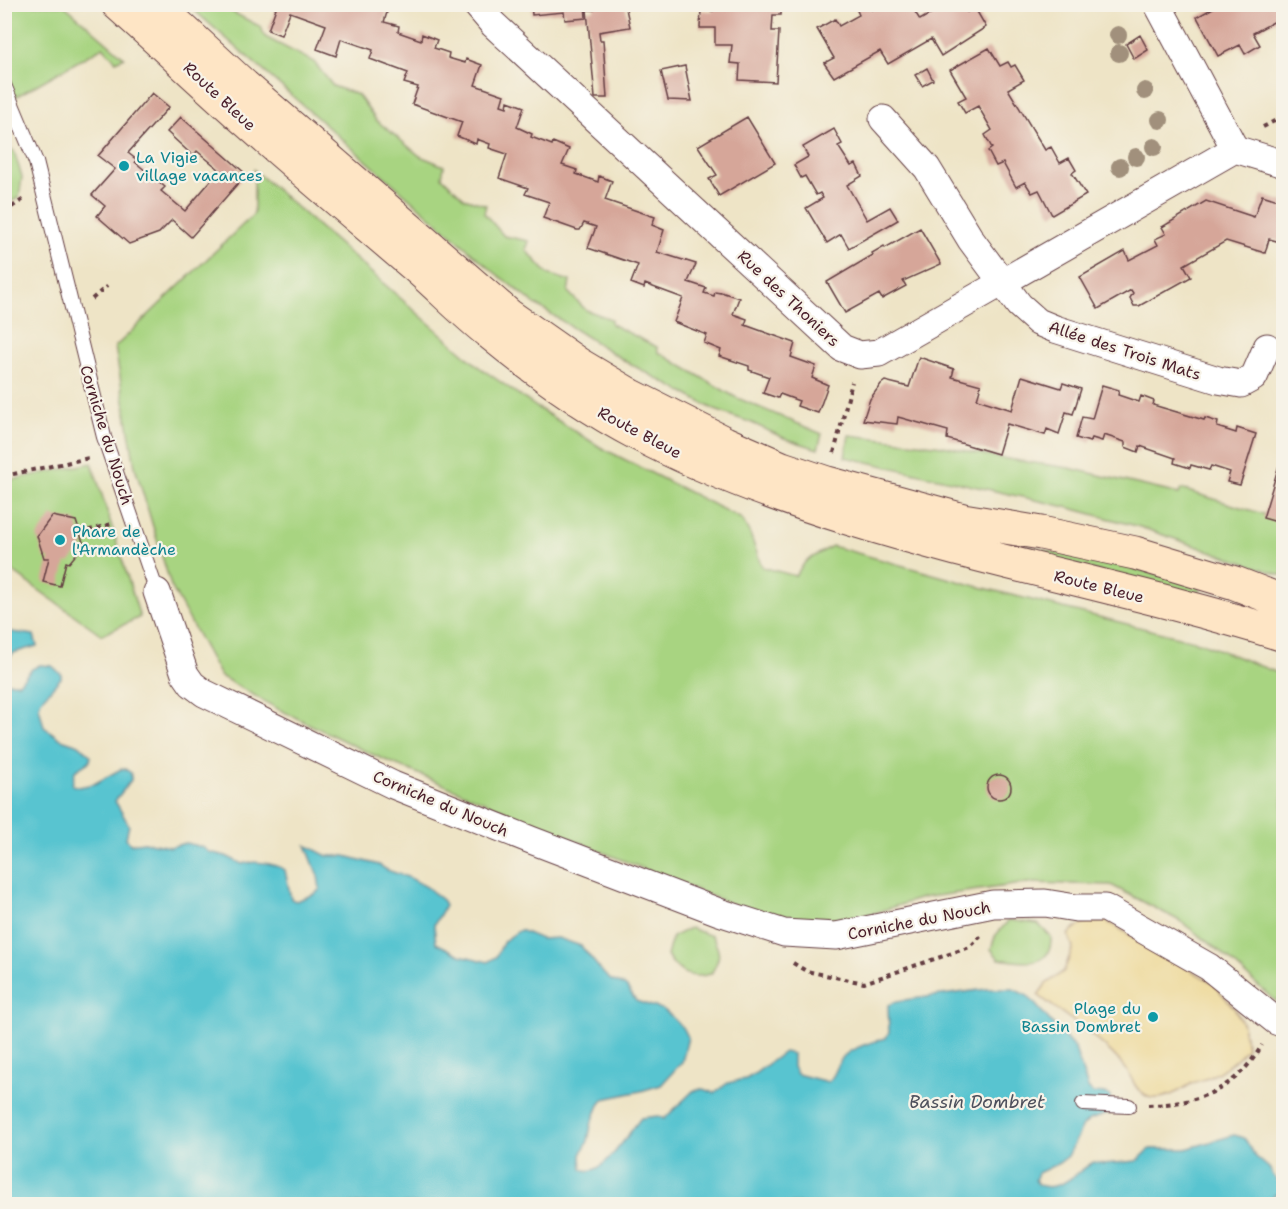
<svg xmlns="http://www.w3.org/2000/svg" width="1288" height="1209" font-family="'Shantell Sans',sans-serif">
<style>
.green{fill:#a8d481;stroke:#797a56;stroke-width:1.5}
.sand{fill:#eeda9e;stroke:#9c7c64;stroke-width:1.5}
.water{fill:#58c4d0;stroke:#51727e;stroke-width:1.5}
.building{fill:#d6a699}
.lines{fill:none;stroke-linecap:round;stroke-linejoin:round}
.lane-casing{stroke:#633d42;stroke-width:16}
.street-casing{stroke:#633d42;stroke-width:29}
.secondary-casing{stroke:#633d42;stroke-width:35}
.path{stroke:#633d42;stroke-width:4;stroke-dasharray:4.5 4.5;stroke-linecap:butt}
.lane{stroke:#fff;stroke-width:14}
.street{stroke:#fff;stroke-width:27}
.secondary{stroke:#fee5c5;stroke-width:33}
.tree{fill:#a1907c}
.culture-dot{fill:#0f9aa8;stroke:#f7f3e8;stroke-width:2}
.labels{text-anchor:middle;stroke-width:4.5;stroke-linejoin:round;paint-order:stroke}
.street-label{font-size:16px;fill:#4a1f2b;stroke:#f7f3e8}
.culture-label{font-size:16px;fill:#0d838f;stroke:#f7f3e8;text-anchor:start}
.water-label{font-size:18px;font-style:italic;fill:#4e515d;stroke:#f7f3e8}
</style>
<rect width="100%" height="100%" fill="#f7f3e8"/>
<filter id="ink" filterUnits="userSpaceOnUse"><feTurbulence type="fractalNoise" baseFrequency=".0167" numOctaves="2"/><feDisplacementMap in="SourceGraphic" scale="12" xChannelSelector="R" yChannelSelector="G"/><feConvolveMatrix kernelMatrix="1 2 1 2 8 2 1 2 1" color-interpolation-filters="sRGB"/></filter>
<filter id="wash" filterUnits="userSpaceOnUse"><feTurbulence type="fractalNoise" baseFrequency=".008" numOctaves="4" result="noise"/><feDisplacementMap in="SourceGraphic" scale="24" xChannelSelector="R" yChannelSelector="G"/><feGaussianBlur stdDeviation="1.35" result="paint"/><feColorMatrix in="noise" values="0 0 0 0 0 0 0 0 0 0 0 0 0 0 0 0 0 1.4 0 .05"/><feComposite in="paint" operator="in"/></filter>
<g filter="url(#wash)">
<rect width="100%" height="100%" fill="#eee4c6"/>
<path class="green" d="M5,5H64L124,57L116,61L103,47L5,103Z
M188,5H219L261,27L265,37L314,62L333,86L358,95L376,120L420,156L444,166L442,177L464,198L486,205L484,213L504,236L529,241L526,250L548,274L570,281L568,292L586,310L611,319V324L657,347L658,352L735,397L822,434L818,449L784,438L752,423L715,410L625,361L535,304L494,272Z
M5,147L14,151L22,177L19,198L5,204Z
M254,170L479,367L538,408L600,447L742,519L750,534L762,567L795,576L806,561L832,546L976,586L1202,643L1283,675V1004L1273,999L1222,953L1180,921L1111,885L1028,883L922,898L861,917L777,920L716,898L612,856L369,753L278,709L220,676L171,586L135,467L115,347L254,214Z
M849,435L943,446L1000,458L1069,468L1179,494L1181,489L1283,520V576L1140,527L1066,507L845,457Z
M92,463L140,617L102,635L5,566V481Z
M971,535L1202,583L1197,600Z
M1009,920L1038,924L1051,937C1052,970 1022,962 999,959L991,949L995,936Z
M690,928L712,936C721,953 721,957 711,974C689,980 679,973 667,956L672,937Z"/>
<path class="sand" d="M1106,921L1213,983L1235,1009L1243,1025L1247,1048C1236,1061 1224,1070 1208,1078C1202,1080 1196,1081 1191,1084C1179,1091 1163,1102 1148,1097C1135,1091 1133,1079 1126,1069C1105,1041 1066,1017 1038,995L1046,984L1064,971L1073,947L1068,935C1077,922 1092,922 1106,921Z"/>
<path class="water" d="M4,631L34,635L37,646L13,653L5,664Z
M40,665L52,666L61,674V678L41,700L39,707L44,727L61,739L79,745L91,756L90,761L75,771L72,785L79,787L94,784L121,769H125L131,773V780L115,801L129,825L126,838L130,844L144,842L170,847L186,843L202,847L209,852L226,856L242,864C255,860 273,863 285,870L291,899L296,901L315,894L320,889L318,876L306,845L327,856H345L379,865L387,870L410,878L427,887L443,901L445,906L434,925L436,943L460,955L488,962L496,957L504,941L520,930L541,939L558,938L581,946L604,974L611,980L626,986L636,1001L664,1010L671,1016L684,1029L688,1037L682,1062L661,1085L641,1091L604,1099L599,1105L591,1125L588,1141L581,1155L582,1169C584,1170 589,1171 592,1170C607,1168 631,1130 641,1118L658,1116L664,1119L693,1091C701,1087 707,1090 714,1093L728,1083L746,1079L753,1075L784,1052L793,1054V1067L797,1074L828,1082C837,1075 836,1064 844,1056C852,1048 875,1041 886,1038L889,1032L888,1005L897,1001L987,989H1013L1028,996L1075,1049L1088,1088L1093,1093L1107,1094L1110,1096L1111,1113L1089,1120L1083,1126L1068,1156L1059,1163L1038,1173L1035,1180L1039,1185C1061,1193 1077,1171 1094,1162L1104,1164L1137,1161L1150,1149H1186L1234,1135L1241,1137L1245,1139L1255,1156L1269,1168L1280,1186V1191L1268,1200L1267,1204H5L4,683H19L32,669Z"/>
<g id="blocks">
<path class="building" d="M267,4H385L389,6L384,22L399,26L398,32L421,40L422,34L437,40L434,48L449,53L448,58L465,63L466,59L482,65L475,85L504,95L501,105L507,107L508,101L524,107L517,127L532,134L531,137L552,145L553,142L569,149L562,165L577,170L576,174L598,182L599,176L612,181L605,200L655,217L652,225L664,230L657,252L696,264L688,282L706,288L704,293L714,296L715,292L721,293V292L739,298L733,314L747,319L745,325L795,343L791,357L816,366L812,378L828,385L818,413L797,406L799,401L780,394L778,398L763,393L769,377L749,370V366L719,356L721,350L704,343L707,335L674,322L683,298L645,284L644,288L631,283L638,265L588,248L596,227L584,223L580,230H577L543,218L549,202L525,194L528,188L499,178L507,154L489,148L490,144L477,139L476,144L457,136L462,122L412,104L418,87L404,83L408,73L370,59L373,50L341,39L336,56L317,49L326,25L290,12L281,35L268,30L276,8Z
M531,4H585L586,18L565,20L564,12L532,15Z
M593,4H625L630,27L599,32L600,40H603L607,98H595L587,10H594Z
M714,4H781V15H773L772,31H779L776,82L739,80L740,64L730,63L732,45H715V28H700L701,10L713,11Z
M862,4H869L872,10L883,4H910L920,20L947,4H963L967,12L975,8L986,27L941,56L931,39L888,64L880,51L834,77L824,63L834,58L817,29L835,19L839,26L859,15L856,8Z
M1220,4H1284V27L1279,19L1253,33L1260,45L1245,54L1240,45L1218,56L1197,17Z
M1140,35L1148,50L1134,59L1126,44Z
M989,48L1000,66L1008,62L1011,67L1015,65L1024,80L1008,89L1045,150L1051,147L1060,163L1069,158L1076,170L1072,173L1086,195L1052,215L1039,190L1032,193L1025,182L1016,187L1003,163L996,166L988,151L992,148L985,135L992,130L978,106L965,113L958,101L966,97L950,70Z
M685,66L692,101L668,100L661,71Z
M927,68L933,80L922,86L915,75Z
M152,93L169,107L128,153L137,160L135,162L165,187L161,191L185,211L220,170L197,151L193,156L167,132L181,117L246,174L191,237L172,220L159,233L129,244L97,216L105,206L92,195L115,169L98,156Z
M747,117L775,163L719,196L709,179L717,175L698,146Z
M834,129L842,144L838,146L851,166L856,164L862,176L847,185L867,220L890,207L898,220L849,248L841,234L827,243L806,208L823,198L820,193L816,195L805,176L801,178L794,165L808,157L803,147Z
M1262,195L1284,202V243L1269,239L1265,253L1226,241L1184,265L1191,277L1139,306H1134L1130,298L1133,293L1131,290L1098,309L1080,277L1125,251L1129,260L1158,245L1155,239L1166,234L1162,227L1206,201L1254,217Z
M920,228L941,264L903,281L906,286L882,299L879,294L845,313L827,282L873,255L872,253L884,246L885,248Z
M919,357L954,369L952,377L981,385L977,399L1012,410L1022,376L1061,388L1063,383L1081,389L1073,414L1066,412L1059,434L1047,429L1045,435L1007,424L998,454L947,439L948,431L898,417L897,424L863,420L870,399L881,384L885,381L909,387Z
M1102,385L1119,390L1118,395L1139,402L1141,396L1154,401L1153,405L1204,420L1205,418L1218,422L1217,427L1236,433L1237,428L1256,434L1240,485L1227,482L1230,472L1211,466L1209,470L1191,465L1190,468L1174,463L1175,458L1140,446L1138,452L1125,447V442L1104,435L1102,441L1092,438L1090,442L1076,438L1082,417L1092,419Z
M1283,452H1284V524L1263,518Z
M52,516L76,521L84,545L69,563L66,562L60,586L43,582L49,558H44L37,536Z
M987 787a12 12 0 1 1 24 0a12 12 0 1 1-24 0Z"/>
</g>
</g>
<g filter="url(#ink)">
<use href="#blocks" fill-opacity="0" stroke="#633d42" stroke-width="1.5"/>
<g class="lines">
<defs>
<path id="lane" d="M4,85L36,162L104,437L157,592
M1083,1104L1129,1106"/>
<path id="street" d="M476,4L493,24L842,348L860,355L879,353L1235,149L1284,164
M1159,7L1235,149
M883,119L927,168L971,240L1019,305L1038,322L1055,329L1218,380L1241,384L1254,377L1267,347
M157,592L185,674L192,684L204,693L393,785L531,840L719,912L784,933L836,936L993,904L1045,903L1076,908H1105L1209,967L1276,1021L1284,1024"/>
<path id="secondary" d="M118,4C162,43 205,84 249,123C303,171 359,218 414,265C440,287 463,312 490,333C535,370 584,406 636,433C838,539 1068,568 1284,635
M155,4L244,86L508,315L578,364L630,395L725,443L782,468L827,483L963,520L1041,533L1135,553L1235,583L1284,602"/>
</defs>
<use href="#lane" class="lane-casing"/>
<use href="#street" class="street-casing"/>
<use href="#secondary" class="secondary-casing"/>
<path class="path" d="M1263,127L1284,116
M4,212L24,199
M92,299L107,286
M834,453L852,382
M4,476L89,458
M80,533L111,524
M793,963L806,971L864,983L970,947L981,936
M1148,1105C1198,1104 1236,1090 1262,1045"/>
<use href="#lane" class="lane"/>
<use href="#street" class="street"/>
<use href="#secondary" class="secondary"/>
</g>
<g class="tree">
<circle cx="1118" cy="35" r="9"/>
<circle cx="1119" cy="53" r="9"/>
<circle cx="1145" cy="91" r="9"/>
<circle cx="1160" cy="120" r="9"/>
<circle cx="1154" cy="147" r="9"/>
<circle cx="1136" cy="157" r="9"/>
<circle cx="1120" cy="167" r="9"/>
</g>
</g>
<g class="culture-dot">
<circle cx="124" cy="166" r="6"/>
<circle cx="60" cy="540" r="6"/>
<circle cx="1153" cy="1017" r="6"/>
</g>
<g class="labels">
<g class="street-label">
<text transform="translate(220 96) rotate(43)" y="6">Route Bleue</text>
<text transform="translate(789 298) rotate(43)" y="6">Rue des Thoniers</text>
<text transform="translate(1125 350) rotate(18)" y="6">Allée des Trois Mats</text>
<text transform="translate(640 432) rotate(28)" y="6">Route Bleue</text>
<text transform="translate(107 435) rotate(73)" y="6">Corniche du Nouch</text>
<text transform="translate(1099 586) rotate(14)" y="6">Route Bleue</text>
<text transform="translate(441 803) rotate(23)" y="6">Corniche du Nouch</text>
<text transform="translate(919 920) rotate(-11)" y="6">Corniche du Nouch</text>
</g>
<g class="culture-label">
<text x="136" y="163">La Vigie<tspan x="136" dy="18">village vacances</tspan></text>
<text x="72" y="537">Phare de<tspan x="72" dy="18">l'Armandèche</tspan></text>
<text x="1141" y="1014" text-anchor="end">Plage du<tspan x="1141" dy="18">Bassin Dombret</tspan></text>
</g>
<g class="water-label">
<text x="977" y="1108">Bassin Dombret</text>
</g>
</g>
<rect width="1288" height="1209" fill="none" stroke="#f7f3e8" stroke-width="24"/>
</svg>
